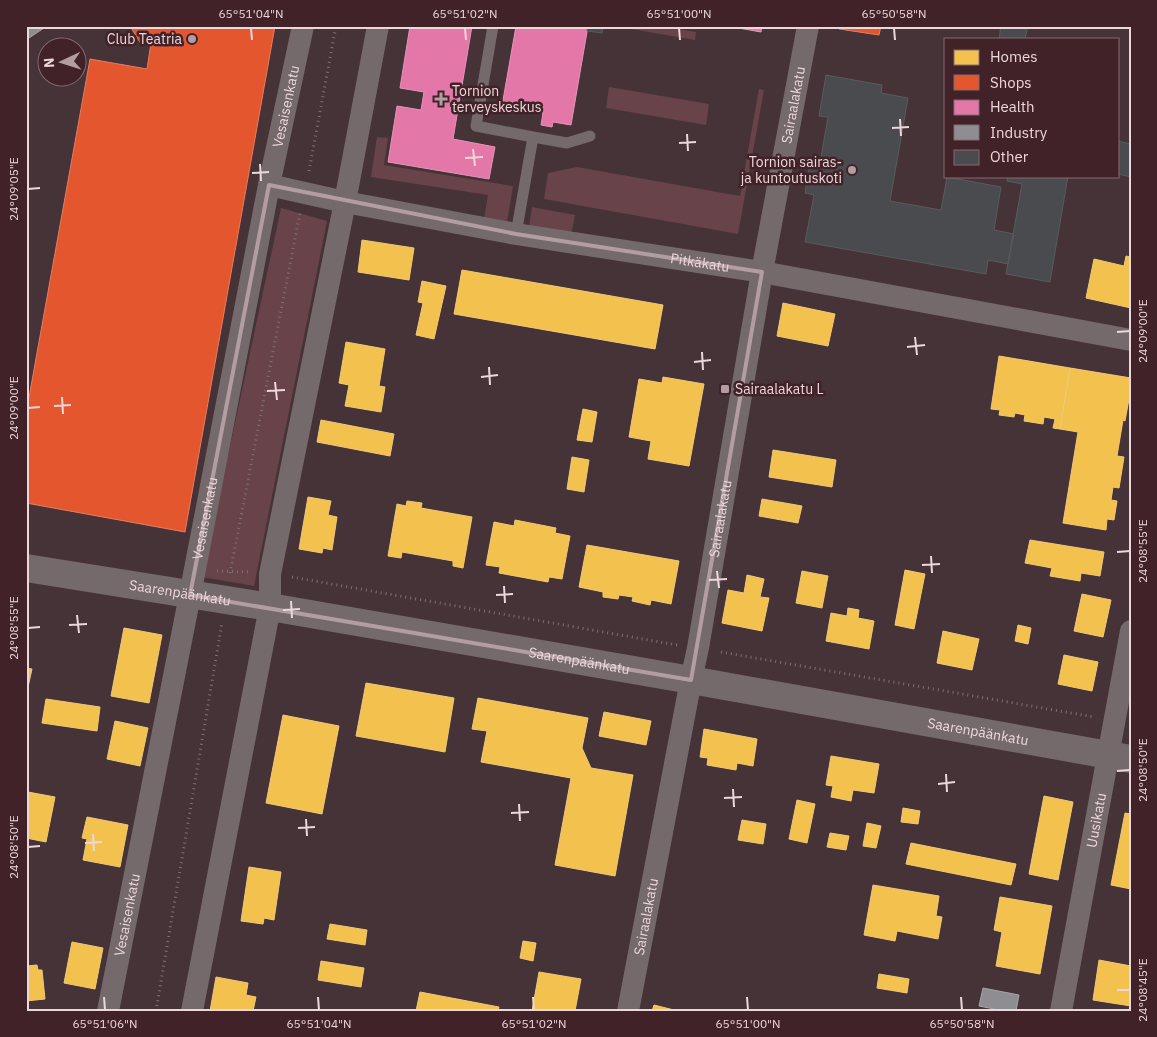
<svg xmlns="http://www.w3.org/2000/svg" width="1157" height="1037" font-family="'IBM Plex Sans',sans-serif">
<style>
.green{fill:#68434a}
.homes{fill:#f2c14e;stroke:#f0c878}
.shops{fill:#e4572e;stroke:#e67d62}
.health{fill:#e377a8;stroke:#e694b7}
.industry{fill:#8d8d92;stroke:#aaa3a8}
.building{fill:#4a4b4e;stroke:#5a5a5c}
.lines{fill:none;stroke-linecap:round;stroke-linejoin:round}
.path{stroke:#7d7173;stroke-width:3;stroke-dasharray:1 4;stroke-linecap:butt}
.service{stroke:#74696b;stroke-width:11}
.minor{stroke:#74696b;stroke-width:22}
.tertiary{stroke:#74696b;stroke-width:28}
.marked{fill:none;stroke:#b29ea1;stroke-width:4;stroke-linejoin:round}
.ticks{fill:none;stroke:#ecd7da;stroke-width:2}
.poi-dot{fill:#b29ea1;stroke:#412229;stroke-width:2}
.labels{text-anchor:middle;stroke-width:5;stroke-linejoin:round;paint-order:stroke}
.poi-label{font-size:14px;fill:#ecd7da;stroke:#412229;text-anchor:end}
.street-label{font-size:14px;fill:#ecd7da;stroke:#412229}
.neatline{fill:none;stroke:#ecd7da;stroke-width:2}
.ticks-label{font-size:12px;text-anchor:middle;fill:#ecd7da}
</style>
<rect width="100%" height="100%" fill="#453337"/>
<path class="green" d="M631,26H661L696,32L695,40L631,29Z
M609,87L709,104L706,125L606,108Z
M759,89L764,90L738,234L544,199L548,173L577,167L740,196Z
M377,137L388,138L384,165L513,186L507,223L484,219L488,195L371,177Z
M532,207L575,215L571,235L529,227Z
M281,208L327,221L254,586L202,577Z"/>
<path class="homes" d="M362,240L414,248L409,280L358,272Z
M1126,256L1131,257V308L1086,298L1094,259L1124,266Z
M462,270L663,305L655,349L454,314Z
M422,281L446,286L434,339L416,335L423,303L418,302Z
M783,303L835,314L828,346L777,336Z
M346,342L385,349L379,386L385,387L381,412L345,406L349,385L339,383Z
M999,356L1070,368L1060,429L1053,428L1055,419L1044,417L1043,424L1024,421L1025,415L1015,413L1014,417L999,415L1000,410L991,409Z
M1070,368L1131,378V388L1125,421L1123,420L1117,456L1124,457L1119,488L1113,487L1111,500L1117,501L1114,520L1107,519L1106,530L1063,523L1078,432L1060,429Z
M663,377L704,384L689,466L648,459L651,441L629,437L639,379L662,383Z
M583,409L597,412L592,442L577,440Z
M321,420L394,434L390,456L317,442Z
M773,450L836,460L832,487L769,477Z
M572,457L589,460L584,492L567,489Z
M308,497L331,501L328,515L337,517L332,550L323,548L322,553L299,549Z
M762,499L802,506L798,523L759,516Z
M407,501L422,503L421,508L472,517L463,568L453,566V561L402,552L401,558L388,556L397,504L406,506Z
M515,520L556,528L555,533L570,536L562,579L549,577L548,582L499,573L500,567L486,565L494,522L514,526Z
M1030,540L1104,552L1100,576L1081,573L1080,581L1050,576L1052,568L1025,563Z
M587,545L679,561L671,604L651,600L650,605L632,601L633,597L619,595L618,599L603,597V592L579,587Z
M905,570L925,574L914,629L895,625Z
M802,571L828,576L822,608L796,603Z
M747,575L764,579L760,597L769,598L762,631L722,623L728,590L744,593Z
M1082,594L1111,600L1103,637L1074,631Z
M848,608L859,610L858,618L874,621L869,649L826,641L831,613L847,616Z
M1018,625L1031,628L1028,644L1015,641Z
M124,628L162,635L149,703L111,696Z
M943,631L979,639L972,670L937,663Z
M1064,655L1098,662L1092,691L1058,684Z
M26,668L32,669L28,687H26Z
M366,683L454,698L445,752L356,736Z
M478,698L588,718L582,748L591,768L633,775L615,876L555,865L571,778L481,762L487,731L472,729Z
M46,699L100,707L97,731L42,723Z
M604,712L651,721L646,745L599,736Z
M283,715L339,726L322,814L266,803Z
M115,721L148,728L140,766L107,759Z
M704,729L757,739L753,766L737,763L736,770L707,765L708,758L700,757Z
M831,756L879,764L874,793L853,790L851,801L831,797L833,786L826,785Z
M28,792L55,797L46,842L26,838V802Z
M1044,796L1073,802L1058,880L1029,874Z
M797,800L815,804L807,843L789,839Z
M903,808L920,811L918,824L901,822Z
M1125,813L1131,814V889L1111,885Z
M87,817L128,825L120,867L83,860L87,839L82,838Z
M742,820L766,824L763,844L738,840Z
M867,823L881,826L876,848L863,846Z
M830,833L849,836L846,850L827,847Z
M911,843L1016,864L1011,885L906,864Z
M249,867L281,872L274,920L264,918L263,924L241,921Z
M873,885L939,896L936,916L942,917L938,939L897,931L895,941L864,935Z
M1000,897L1052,906L1040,974L996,966L1002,932L994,930Z
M330,924L367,930L365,945L327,939Z
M523,941L536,943L533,961L520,958Z
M72,942L103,948L95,989L64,983Z
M1099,960L1131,966V1006L1093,1000Z
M321,961L364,968L361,987L318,980Z
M37,965L38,970H42L45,999L26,1001V966Z
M539,972L581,979L575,1011H532Z
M879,974L909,979L907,993L877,988Z
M216,977L248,983L246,995L256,997L253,1011H210Z
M420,992L499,1007L498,1011H416Z
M654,1005L678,1011H652Z"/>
<path class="shops" d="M130,26H275L185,532L26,503V414L90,59L147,69L151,43L141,44Z
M840,26H881L879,35L839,29Z"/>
<path class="health" d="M410,26H472L453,139L495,147L489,179L388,162L397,106L421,110L424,92L400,88Z
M516,26H588L571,125L553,122L552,127L541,125L543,113L502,106Z
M727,26H762L761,32Z"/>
<path class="industry" d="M26,26H47L26,40Z
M983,988L1019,995L1016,1011H1004L979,1006Z"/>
<path class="building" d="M588,26H603L602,33L587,31Z
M1001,26H1028L1025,39H999Z
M826,75L882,85L881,93L908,98L890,201L941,210L947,177L1001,187L994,230L1014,234L1008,264L988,260L986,274L805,242L814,195L805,193L810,161L820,163L828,117L819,116Z
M1118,141L1131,144V177L1118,174Z
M1008,176H1068L1050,282L1006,274L1022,184L1007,181Z"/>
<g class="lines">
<path class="path" d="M309,171L336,26
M217,571L249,572
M230,573L300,213
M292,577L677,645
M721,652L1094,717
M156,1011L222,623"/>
<path class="service" d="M493,26L476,126L533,137
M516,234L533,137L567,143L590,136"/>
<g class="minor">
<path id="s1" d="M269,185L345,202L516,234L762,272L1131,340"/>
<path id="s2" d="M108,1011L190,595L269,185L303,26"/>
<path d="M192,1011L270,607V574L345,202L378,26"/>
<path id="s3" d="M628,1011L691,680L698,648L762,272L808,26"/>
<path id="s4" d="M1061,1011L1131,631"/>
</g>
<path class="tertiary" id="s5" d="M26,568L270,607L691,680L1131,759"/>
</g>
<path class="marked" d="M269,185L516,234L762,272L691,680L190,595Z"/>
<path class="ticks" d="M251,28L252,40M465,28L466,40M679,28L680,40M894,28L895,40M900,119L901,136M892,128L909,127M687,134L688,151M679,143L696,142M473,149L475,166M465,158L483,157M260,164L261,181M252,173L269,172M28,189L40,188M1117,332L1130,331M915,337L917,355M907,347L925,345M702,352L703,370M694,362L711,360M489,367L490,385M481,377L498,375M275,382L277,400M267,391L285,390M62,397L63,414M54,406L71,405M28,408L40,407M1117,552L1130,551M931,556L932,573M922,565L940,564M717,571L719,588M709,580L727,579M504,586L505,603M496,595L513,594M291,601L292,618M283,610L300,609M77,615L79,633M69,625L87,624M28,628L40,627M1117,771L1130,770M946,774L947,792M938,784L955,782M733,789L734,807M724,798L742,797M519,804L520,821M511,813L529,812M306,819L307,836M298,828L315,827M93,834L94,851M85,843L102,842M28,847L40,846M1117,990H1130M104,997L105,1010M318,997L319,1010M533,997L534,1010M747,997L748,1010M961,997L962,1010"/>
<g class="poi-dot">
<circle cx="192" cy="39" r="5"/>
<path d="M438.5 91.5h5v5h5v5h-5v5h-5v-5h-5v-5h5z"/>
<circle cx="852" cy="170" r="5"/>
<rect x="720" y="384" width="10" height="10" rx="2.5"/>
</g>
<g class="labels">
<g class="poi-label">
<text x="182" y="44">Club Teatria</text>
<text x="452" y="96" text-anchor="start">Tornion<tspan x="452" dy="16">terveyskeskus</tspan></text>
<text x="842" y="167">Tornion sairas-<tspan x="842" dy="16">ja kuntoutuskoti</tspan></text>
<text x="735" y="394" text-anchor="start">Sairaalakatu L</text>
</g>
<g class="street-label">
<text dy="5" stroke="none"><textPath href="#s3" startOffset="921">Sairaalakatu</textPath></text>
<text dy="5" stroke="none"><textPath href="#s2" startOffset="922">Vesaisenkatu</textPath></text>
<text dy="5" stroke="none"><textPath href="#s1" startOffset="438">Pitkäkatu</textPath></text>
<text dy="5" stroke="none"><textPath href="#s2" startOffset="502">Vesaisenkatu</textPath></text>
<text dy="5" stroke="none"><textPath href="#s3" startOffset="501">Sairaalakatu</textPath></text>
<text dy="5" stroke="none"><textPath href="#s5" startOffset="156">Saarenpäänkatu</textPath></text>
<text dy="5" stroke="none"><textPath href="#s5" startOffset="561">Saarenpäänkatu</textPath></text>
<text dy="5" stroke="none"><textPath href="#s5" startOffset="966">Saarenpäänkatu</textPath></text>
<text dy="5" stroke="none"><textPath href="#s4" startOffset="194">Uusikatu</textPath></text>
<text dy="5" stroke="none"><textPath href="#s2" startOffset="98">Vesaisenkatu</textPath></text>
<text dy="5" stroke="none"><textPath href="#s3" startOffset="96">Sairaalakatu</textPath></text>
</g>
</g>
<rect width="1157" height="1037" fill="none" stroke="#412229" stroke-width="55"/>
<rect x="944" y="38" width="175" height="140" fill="#412229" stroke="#856a70"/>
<rect x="954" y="50" width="25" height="15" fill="#f2c14e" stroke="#856a70"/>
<text x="990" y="62" font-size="15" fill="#ecd7da">Homes</text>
<rect x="954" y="75" width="25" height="15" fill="#e4572e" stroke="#856a70"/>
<text x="990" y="88" font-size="15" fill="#ecd7da">Shops</text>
<rect x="954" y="100" width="25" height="15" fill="#e377a8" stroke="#856a70"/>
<text x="990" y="112" font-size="15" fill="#ecd7da">Health</text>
<rect x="954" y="125" width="25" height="15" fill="#8d8d92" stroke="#856a70"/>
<text x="990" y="138" font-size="15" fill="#ecd7da">Industry</text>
<rect x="954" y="150" width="25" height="15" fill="#4a4b4e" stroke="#856a70"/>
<text x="990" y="162" font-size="15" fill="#ecd7da">Other</text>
<g transform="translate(62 62) rotate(266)"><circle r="24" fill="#412229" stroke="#856a70"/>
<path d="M0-4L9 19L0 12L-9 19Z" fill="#b29ea1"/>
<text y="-8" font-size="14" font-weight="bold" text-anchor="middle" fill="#ecd7da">N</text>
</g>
<rect x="28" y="28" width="1102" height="982" class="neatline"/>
<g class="ticks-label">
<text x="251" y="18">65°51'04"N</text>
<text x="465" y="18">65°51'02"N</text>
<text x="679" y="18">65°51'00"N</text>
<text x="894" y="18">65°50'58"N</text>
<text transform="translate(14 189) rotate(-90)" y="4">24°09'05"E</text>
<text transform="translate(1143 331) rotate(-90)" y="4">24°09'00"E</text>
<text transform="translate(14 408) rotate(-90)" y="4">24°09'00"E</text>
<text transform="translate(1143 551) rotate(-90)" y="4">24°08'55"E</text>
<text transform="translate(14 628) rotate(-90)" y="4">24°08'55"E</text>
<text transform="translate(1143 770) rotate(-90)" y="4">24°08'50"E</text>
<text transform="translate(14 847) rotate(-90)" y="4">24°08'50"E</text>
<text transform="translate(1143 990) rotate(-90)" y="4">24°08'45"E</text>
<text x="105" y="1028">65°51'06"N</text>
<text x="319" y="1028">65°51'04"N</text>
<text x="534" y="1028">65°51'02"N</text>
<text x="748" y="1028">65°51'00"N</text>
<text x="962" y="1028">65°50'58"N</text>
</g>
</svg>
